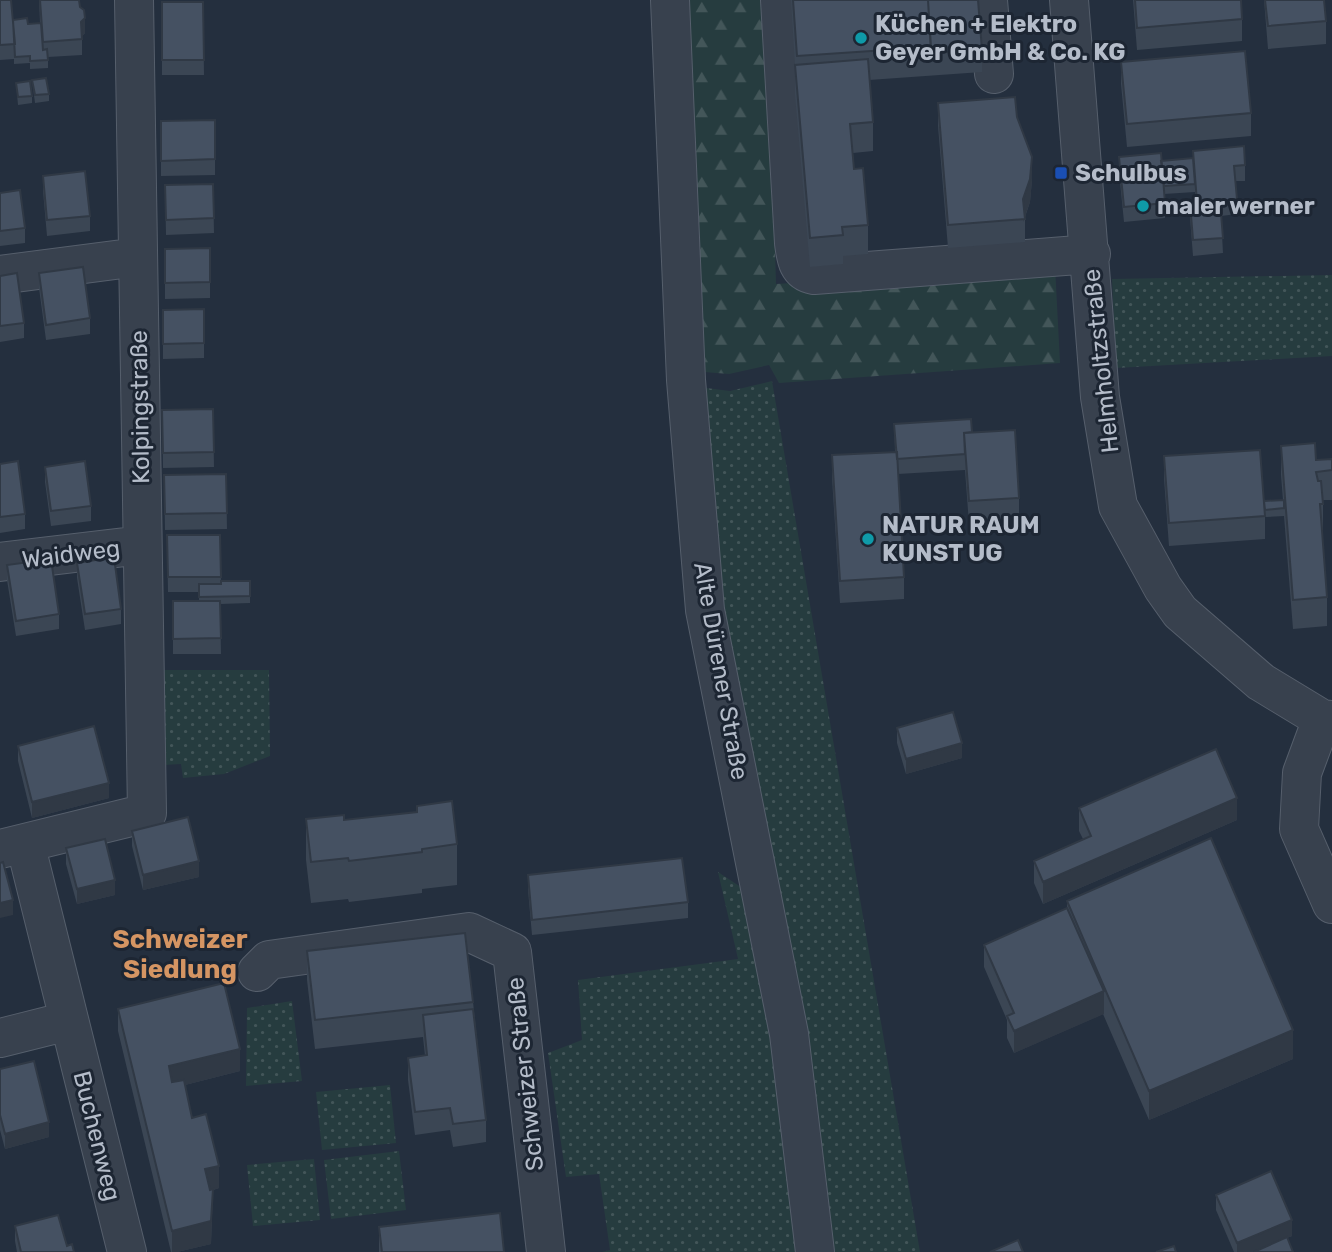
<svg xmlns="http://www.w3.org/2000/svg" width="1332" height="1252" font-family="Rubik,sans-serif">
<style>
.green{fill:url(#green-dots)}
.forest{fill:url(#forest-firs)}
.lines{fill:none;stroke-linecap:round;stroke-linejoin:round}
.minor-casing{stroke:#565f6c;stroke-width:40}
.minor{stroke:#38414e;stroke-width:38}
.wall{fill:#3b4654}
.shaded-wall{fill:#303945}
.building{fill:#455162;stroke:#303945;stroke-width:2}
.culture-dot{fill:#0f9aa8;stroke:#1d2633;stroke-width:2.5}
.transit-dot{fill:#1a4fb4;stroke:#1d2633;stroke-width:2.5}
.labels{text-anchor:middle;stroke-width:6;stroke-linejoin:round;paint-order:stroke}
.poi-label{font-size:24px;font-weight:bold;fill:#b4bcc9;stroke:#1d2633;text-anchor:start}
.street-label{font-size:24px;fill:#b4bcc9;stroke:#1d2633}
.neighbourhood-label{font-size:26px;font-weight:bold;fill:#d59563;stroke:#1d2633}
</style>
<defs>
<pattern id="green-dots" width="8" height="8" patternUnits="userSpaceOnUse" patternTransform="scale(1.75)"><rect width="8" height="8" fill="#263c3f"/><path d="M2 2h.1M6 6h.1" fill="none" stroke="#435659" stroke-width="1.8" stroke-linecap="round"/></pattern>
<pattern id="forest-firs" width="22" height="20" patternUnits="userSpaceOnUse" patternTransform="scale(1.75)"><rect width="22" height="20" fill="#263c3f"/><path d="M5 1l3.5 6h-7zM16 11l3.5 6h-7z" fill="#435659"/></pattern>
</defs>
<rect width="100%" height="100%" fill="#242f3e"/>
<path class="green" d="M1332,275V356L1116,368L1112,279Z
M772,381L920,1252H821L757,847L690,386L730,391Z
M160,670H269L270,756L224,774L183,778L181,764L163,765Z
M718,872L753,895L803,1252H602L610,1250L599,1174L566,1177L548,1053L582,1040L578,980L738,959Z
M292,1001L302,1081L246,1086L247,1008Z
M390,1085L396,1143L322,1150L316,1092Z
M399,1151L406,1210L331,1219L324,1160Z
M314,1159L320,1220L253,1226L247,1165Z"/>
<path class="forest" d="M683,0H768L776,284L1055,266L1060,363L779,383L769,365L729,374L692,371Z"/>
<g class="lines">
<defs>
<path id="minor" d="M670,0L686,380L705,610L789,1034L815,1252
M780,0L794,243C796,258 797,272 814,275L1091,254
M988,0L994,74
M1069,0L1100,397L1118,506L1163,588L1180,612L1261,682L1322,719L1332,720
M0,275L138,257
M0,562L142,545
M1322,719L1302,773L1299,829L1332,904
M25,843L127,1252
M0,849L147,813L134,0
M257,972L269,960L469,932L512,952L546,1252
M0,1038L68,1021"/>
</defs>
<use href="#minor" class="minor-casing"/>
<use href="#minor" class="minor"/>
</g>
<path class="wall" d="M0,0L13,20L28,24L40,23L39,0H79L85,33L82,36V55L48,57V68L30,69V63L14,64V59L0,60Z
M791,0H978L982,50V72L869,80L873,122V151L853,153L854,169L868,225V254L843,256V264L810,267L795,95V65Z
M1133,0H1241L1242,19V41L1137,50Z
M1264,0H1324L1326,21V44L1268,49Z
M162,2H203L204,75H162Z
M1121,62L1251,113V136L1127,147L1121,84Z
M32,80L49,94V101L35,103Z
M16,83L32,96V103L18,105Z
M938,103L1017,117L1032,180L1030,202L1025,217V242L948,248L938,126Z
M215,120V175L161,176V121Z
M1193,151L1245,165V181H1235L1237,214L1221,216L1223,253L1193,256L1190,218V203H1196L1195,192L1164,194L1165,218L1124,222L1119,172V157L1161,161L1193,158Z
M43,176L90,216V231L47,236L43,191Z
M213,184L214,233L166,235L165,185Z
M0,193L25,228V243L0,246Z
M210,248V298L165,299V249Z
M39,273L90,318V334L46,340L39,288Z
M0,276L24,323V338L0,342Z
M204,309V358L163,359V310Z
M213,409L214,467L163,468L162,410Z
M894,424L972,432L1019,498V521L969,524L965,470L898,474L904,577V599L840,603L832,478V455L895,452Z
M1281,446L1316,460L1332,459V500H1323V533H1322L1327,597V626L1293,629L1284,516L1265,517V539L1169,546L1164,479V456L1264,501L1283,500L1281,475Z
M0,464L25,514V529L0,533Z
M45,467L91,506V521L51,526L45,482Z
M226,474L227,529L165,530L164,475Z
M167,535H220L221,584L250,596V603L220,604L221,654H173V601H199V592H168Z
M77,563L121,609V624L85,630L77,578Z
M7,565L59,614V629L16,636L7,580Z
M897,728L962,758L906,774L897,743Z
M18,746L109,798L32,818L18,761Z
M1079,808L1237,820L1043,904L1034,883V861L1083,839L1079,831Z
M306,819L344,820L457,844V885L422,889V893L349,902L348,899L311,903L306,860Z
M132,831L199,877L143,890L132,846Z
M66,848L115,895L77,904L66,864Z
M528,875L688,902V918L532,935L528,890Z
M1067,901L1293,1059L1149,1120L1103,1014L1014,1053L1007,1038V1020L984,967V945L1067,908Z
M307,951L473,1002L486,1120V1142L453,1147L450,1130L415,1135L408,1080V1058L425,1056L423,1037L315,1049L307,980Z
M118,1009L240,1071L185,1085L192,1118L219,1188L213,1190L211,1244L177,1252H171L118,1031Z
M0,1069L49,1137L5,1149L0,1130Z
M1216,1195L1292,1236L1252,1252H1234L1216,1210Z
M15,1226L67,1246L74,1252H17L15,1241Z
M379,1227L504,1252H379Z"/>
<path class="shaded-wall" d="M85,18V33L81,37V22Z
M1032,157V180L1030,202L1023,222V199Z
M962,743V758L906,774V759Z
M109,783V798L32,818V802Z
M1237,798V820L1043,904V882Z
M199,861V877L143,890V875Z
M115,880V895L77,904V889Z
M13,900V915L0,918V903Z
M1104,991V1014L1014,1053V1031Z
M1293,1030V1059L1149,1120V1091Z
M240,1049V1071L169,1089V1066Z
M49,1122V1137L5,1149V1134Z
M219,1166V1188L213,1190L211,1244L177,1252H172V1231L205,1192V1169Z
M1292,1220V1236L1252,1252H1237V1243Z"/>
<path class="building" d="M0,0H11L15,44L0,45Z
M40,0H79L80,7L84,10L85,18L81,22L82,39L43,42Z
M793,0H928L931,47L797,56Z
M928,0H978L982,50L931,53Z
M1135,0H1241L1242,19L1137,28Z
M1265,0H1324L1326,21L1268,26Z
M162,2H203L204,60H162Z
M27,18L28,24L41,23L43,50L47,49L48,60L30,61V56L15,57L13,20Z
M1245,51L1251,113L1127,124L1121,62Z
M868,59L873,122L850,124L854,169L863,168L868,225L842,227L843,235L810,238L795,65Z
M46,78L49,94L35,95L32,80Z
M30,81L32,96L18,97L16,83Z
M1015,97L1017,117L1032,157L1030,179L1023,199L1025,219L948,225L938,103Z
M215,120V159L161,161V121Z
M1244,146L1245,165L1234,166L1237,199L1220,201L1223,238L1193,240L1190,203L1197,202L1193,151Z
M1161,153L1165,203L1124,207L1119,157Z
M1193,158L1195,184L1164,186L1161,161Z
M85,171L90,216L47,220L43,176Z
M213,184L214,218L166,220L165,185Z
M20,190L25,228L0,231V193Z
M210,248V282L165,283V249Z
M83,267L90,318L46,325L39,273Z
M17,273L24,323L0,326V276Z
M204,309V343L163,344V310Z
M213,409L214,452L163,453L162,410Z
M971,419L972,432L964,433L965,454L897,459L894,424Z
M1015,430L1019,498L969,501L964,433Z
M1315,443L1316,460L1332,459V470L1316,472L1318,481H1321L1323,504H1320L1327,597L1293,600L1281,446Z
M1260,450L1265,516L1169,523L1164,456Z
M897,452L904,577L840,581L832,455Z
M18,461L25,514L0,517V464Z
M85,461L91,506L51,511L45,467Z
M226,474L227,513L165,514L164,475Z
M1284,500V508L1265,510L1264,501Z
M167,535H220L221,577H168Z
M114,557L121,609L85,614L77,563Z
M51,559L59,614L16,621L7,565Z
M221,581H250V596L199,597V584H221Z
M173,601H220L221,638L173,639Z
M953,712L962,743L906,759L897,728Z
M94,726L109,783L32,802L18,746Z
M1216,749L1237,798L1043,882L1034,861L1091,836L1079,808Z
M452,801L457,844L422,849V852L349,861L348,858L311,862L306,819L344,815V820L417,812V806Z
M188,817L199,861L143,875L132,831Z
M1211,838L1293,1030L1149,1091L1067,901Z
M105,839L115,880L77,889L66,848Z
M682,858L688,902L532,920L528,875Z
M3,862L13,900L0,903V863Z
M1067,908L1104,991L1014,1031L1007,1016L1014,1013L984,945Z
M465,933L473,1002L315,1020L307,951Z
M224,983L240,1049L169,1066L172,1082L184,1080L192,1118L206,1114L219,1166L205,1169L210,1190L213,1189L211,1221L172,1231L118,1009Z
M473,1009L486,1120L453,1124L450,1108L415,1112L408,1058L427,1055L423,1015Z
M34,1061L49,1122L5,1134L0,1115V1069Z
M1271,1171L1292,1220L1237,1243L1216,1195Z
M500,1213L504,1252H382L379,1227Z
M58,1215L67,1246L72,1244L74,1252H21L15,1226Z
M1287,1237L1293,1252H1254Z
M1018,1240L1023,1252H990Z
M1174,1246L1176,1252H1156Z"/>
<g class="culture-dot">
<circle cx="861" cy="38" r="7"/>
<circle cx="1143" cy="206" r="7"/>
<circle cx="868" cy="539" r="7"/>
</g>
<rect class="transit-dot" x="1054" y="166" width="14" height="14" rx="3.5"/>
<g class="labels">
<g class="poi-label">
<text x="875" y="32">Küchen + Elektro<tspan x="875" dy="28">Geyer GmbH &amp; Co. KG</tspan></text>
<text x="1075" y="181">Schulbus</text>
<text x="1157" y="214">maler werner</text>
<text x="882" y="533">NATUR RAUM<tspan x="882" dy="28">KUNST UG</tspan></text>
</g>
<g class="street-label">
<text transform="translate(1101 361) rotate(-96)" y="8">Helmholtzstraße</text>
<text transform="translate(140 407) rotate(-91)" y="8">Kolpingstraße</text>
<text transform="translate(71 554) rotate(-7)" y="8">Waidweg</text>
<text transform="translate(721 671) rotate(80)" y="8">Alte Dürener Straße</text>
<text transform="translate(525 1074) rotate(-96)" y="8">Schweizer Straße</text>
<text transform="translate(97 1136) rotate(76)" y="8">Buchenweg</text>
</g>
<g class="neighbourhood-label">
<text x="180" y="948">Schweizer<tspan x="180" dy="30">Siedlung</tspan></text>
</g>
</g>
</svg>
